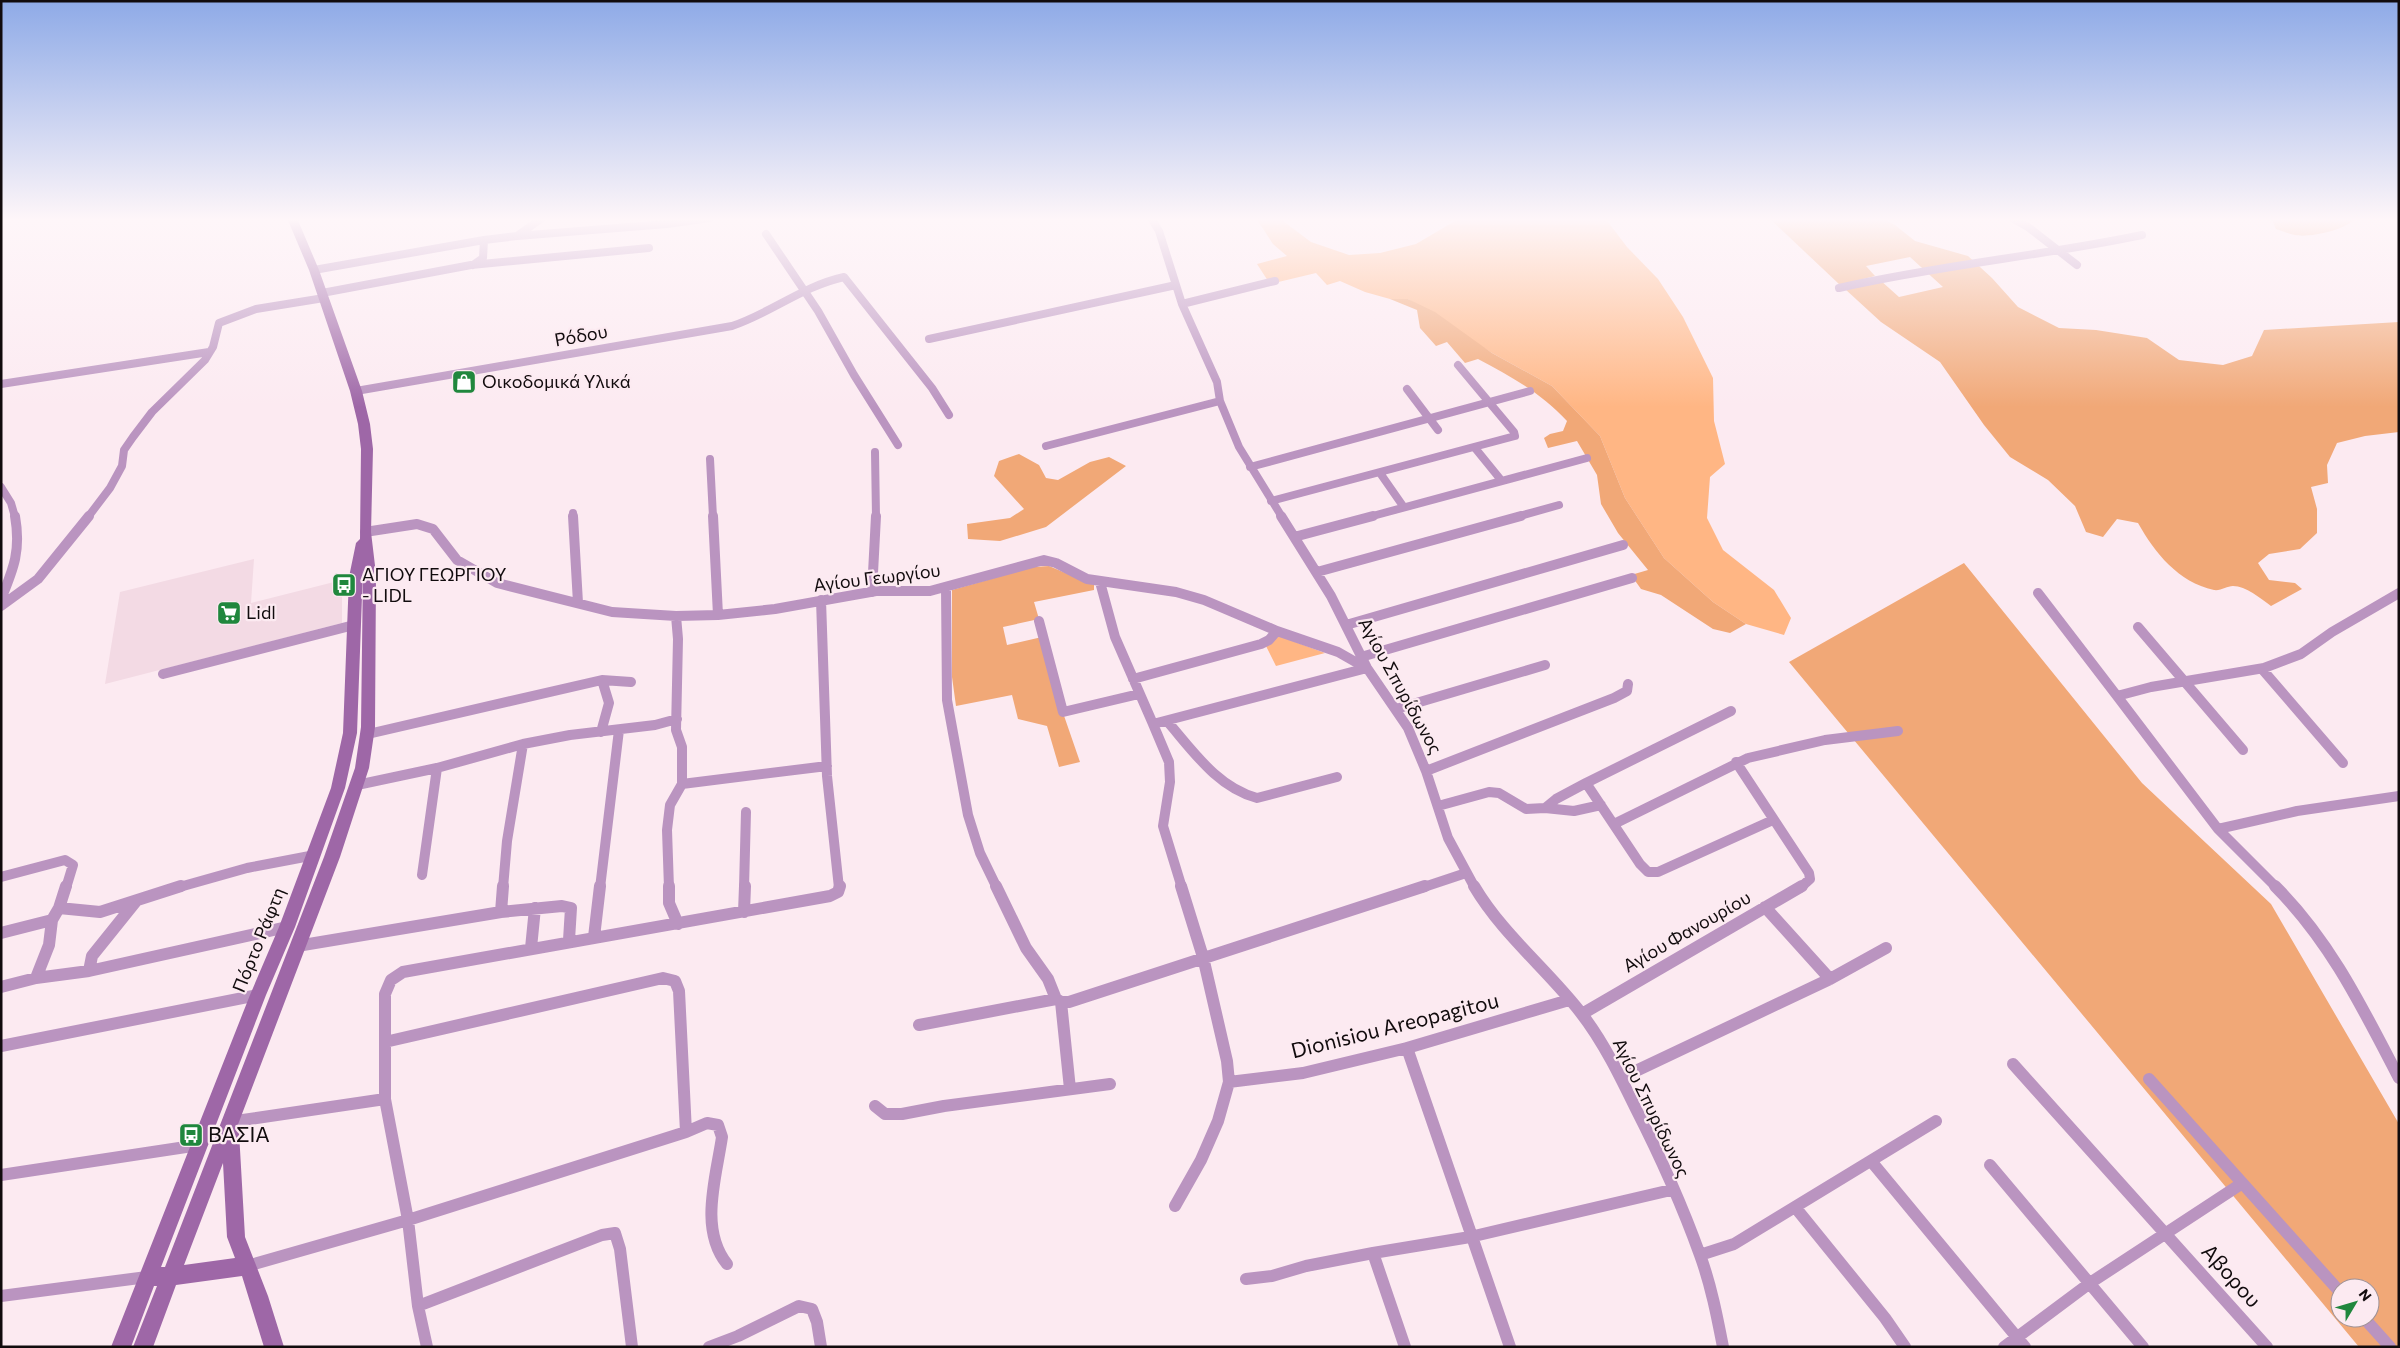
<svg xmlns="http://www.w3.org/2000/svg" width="2400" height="1348" font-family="Commissioner,sans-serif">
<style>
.built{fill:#f3dae4}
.green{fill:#ffb684}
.forest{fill:#f1a877;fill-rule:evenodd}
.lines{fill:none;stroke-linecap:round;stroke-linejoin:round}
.street-far2{stroke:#ba94c0;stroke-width:8}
.street-far1{stroke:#ba94c0;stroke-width:10}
.street{stroke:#ba94c0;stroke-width:12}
.secondary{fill:#9e67a7;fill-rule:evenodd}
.labels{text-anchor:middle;stroke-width:4.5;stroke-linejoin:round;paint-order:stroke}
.street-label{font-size:18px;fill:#110b0d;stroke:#fceaf1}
.poi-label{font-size:18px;fill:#110b0d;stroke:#fceaf1;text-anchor:start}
.near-street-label{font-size:21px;fill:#110b0d;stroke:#fceaf1}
.near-poi-label{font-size:21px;fill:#110b0d;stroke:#fceaf1;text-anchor:start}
</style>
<rect width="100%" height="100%" fill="#fceaf1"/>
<path class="built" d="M254,559L251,603L342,580V623L105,684L120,592Z"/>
<path class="green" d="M1256,218H1279L1311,242L1349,255L1380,253L1416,244L1460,218H1605L1627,247L1658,279L1683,317L1713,378L1714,421L1725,464L1710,477L1707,518L1723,550L1774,590L1791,618L1784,635L1746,624L1713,602L1664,558L1625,498L1600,436L1552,386L1492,353L1408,299H1390L1365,292L1340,281L1327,285L1316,273L1270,284L1257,264L1287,256L1273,244Z
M1279,636L1325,653L1276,666L1266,646Z"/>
<path class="forest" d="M1769,218H1881L1895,225L1915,241L1968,256L1992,278L2018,307L2059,328L2096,330L2147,338L2179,360L2223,365L2252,356L2264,330L2399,322V432L2365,436L2337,443L2327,465L2328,483L2311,487L2317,509V533L2300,549L2269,554L2258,563L2269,580L2295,583L2302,589L2271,606C2260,598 2246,586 2233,586C2227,586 2221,591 2214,590C2178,582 2155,553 2138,523L2117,519L2103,537L2086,532L2075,506L2048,480L2010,457L1984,425L1940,362L1881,322L1845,289L1880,280L1899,297L1943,287L1910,257L1866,266L1875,276L1840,285Z
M2271,218H2355C2347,230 2309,238 2295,235C2289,234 2282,231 2276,229Z
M1390,299H1408L1435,312L1492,353L1552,386L1600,436L1625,498L1664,558L1713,602L1746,624L1730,633L1713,629L1661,595L1641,589L1631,575L1648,570L1618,533L1601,504L1597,475L1577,441L1548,448L1544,438L1550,434L1563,431L1567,421C1541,393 1512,377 1478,359L1465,363L1447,342L1436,346L1420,328L1417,310Z
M1019,454L1039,465L1046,478L1058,480L1090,462L1109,457L1126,466L1046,527L1000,541L968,539L967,524L1010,518L1024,509L994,476L999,461Z
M1964,563L2142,783L2271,904L2399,1124V1347H2359L1789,662ZM2340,1288H2370V1318H2340Z
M1049,566L1094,585V590L1034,602L1039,619L1003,627L1007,645L1042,637L1052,681L1080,762L1059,767L1047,726L1018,719L1012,695L956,706L952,677V590L1033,567Z"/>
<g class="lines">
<path class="street-far2" d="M1151,218L1159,231L1182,304L1217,382L1220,401L1239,447L1282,517
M2012,218L2028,227L2077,265
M766,234L818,311L854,375L898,445
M517,236L667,224L710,218
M484,240L517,236L542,218
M314,270L484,240L483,258L473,265
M1839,288C1939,265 2042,256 2142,235
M322,293L471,265L649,248
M1182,304L1275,281
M929,339L1176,285
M1,384L209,352
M1407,389L1438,430
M356,391L732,326C771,313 803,286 844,277L932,388L949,415
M1046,446L1220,401
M1475,448L1501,480
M875,452L876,517
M710,459L713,517
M1250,467L1530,391
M1380,473L1403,506
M1,487L11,503L15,517
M1271,501L1515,436L1514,432L1458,365
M573,513V517
M88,517L110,488L122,466L124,450L133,437L152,412L205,360L213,347L219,323L256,309L324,298
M1369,517L1587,458
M1516,517L1559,505"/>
<path class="street-far1" d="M573,516L578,603
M713,516L718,615
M1281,516L1331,596L1367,668L1408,728L1426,771L1448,838L1475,888
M365,532L417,524L433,529L457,560L497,583L612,612L676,616L718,615L775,609L876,591H930L1044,560L1056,563L1087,579L1176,592L1204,600L1277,631L1338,652L1366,668
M1294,537L1373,516
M1317,572L1521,516
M1100,582L1115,637L1153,724L1367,668
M946,588L947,700L968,815L980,853L997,888
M872,592L876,516
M2038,593L2117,696
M1,599C14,568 21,550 15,516
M821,600L827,776L839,888
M1,606L38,579L89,516
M1039,621L1063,712L1139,694
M1346,625L1623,545
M2138,627L2243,750
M1361,657L1632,578
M2262,669L2343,763
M163,674L354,625
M1133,679L1261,644L1269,640L1277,631
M1396,709L1545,665
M1167,721C1193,751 1217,787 1257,798L1337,777
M1153,724L1169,762L1170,782L1163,826L1182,888
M601,732L609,703L602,680
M368,734L602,680L631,682
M1736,762L1809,873L1810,879L1800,888
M1426,771L1614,698L1627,691L1628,684
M1586,783L1640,864L1648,872H1658L1773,820
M682,784L827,766
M357,785L437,768L523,744L570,735L655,725L677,719
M1438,806L1489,792L1499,793L1526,809L1545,808L1574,811L1601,805
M1545,808L1556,799L1586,783L1731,711
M1614,824L1748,758L1825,740L1898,731
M2218,829L2297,811L2399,796
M422,875L437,768
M1,877L65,860L73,865L66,888
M176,888L247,868L315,855
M503,888L507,841L523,744
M600,888L619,730
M669,888L667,830L670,805L682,784V747L676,730L678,639L676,616
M744,888L746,812
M1421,888L1466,873
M2277,888L2218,829L2117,696L2151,687L2264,668L2301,654L2332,632L2399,593"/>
<path class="street" d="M669,886V903L678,924
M996,886L1026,948L1048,979L1056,999L1061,1002H1069L1425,886
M1474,886C1503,935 1547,969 1581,1013C1603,1041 1621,1078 1636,1109C1660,1156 1682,1205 1700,1255C1711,1285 1717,1316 1723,1347
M2275,886C2331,942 2363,1009 2399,1078
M1765,907L1830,979
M59,908L100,912L181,886
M501,912L503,886
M744,912L745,886
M1,933L52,920
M594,937L600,886
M297,946L501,912L562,906L571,908L569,940
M531,948L535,908
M89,971L92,956L137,900
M36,978L49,945L52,920L59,908L66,886
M1,987L36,978L89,971L287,927
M1061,1002L1070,1089
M1582,1014L1802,886
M919,1025L1056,999
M385,1042L663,978L675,981L679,991L686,1132
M1,1046L258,995
M1407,1048L1510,1347
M2013,1064L2267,1347
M1621,1078L1830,979L1886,948
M2149,1079L2340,1292
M1229,1082L1303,1073L1407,1048L1569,1000
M385,1099V994L391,980L403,972L830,896L838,892L840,886
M875,1106L885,1114H902L944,1106L1110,1084
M229,1122L385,1099L408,1220L418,1306L427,1347
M1871,1161L2025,1347
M1990,1165L2143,1347
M1,1175L199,1145
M1175,1206L1201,1160L1218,1121L1229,1082L1227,1061L1203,957L1181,886
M1795,1207L1885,1318L1905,1347
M1373,1253L1405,1347
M1700,1255L1734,1244L1936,1121
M247,1266L408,1220L686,1132L707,1123L718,1125L722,1137C716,1178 699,1229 727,1264
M1246,1279L1272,1276L1306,1266L1373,1253L1470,1237L1671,1190
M1,1296L147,1277
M418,1306L602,1235L615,1233L620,1249L632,1347
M2364,1318L2390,1347
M709,1347L738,1336L799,1306L812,1309L817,1322L821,1347
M2004,1347L2090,1283L2241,1184"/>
<path class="secondary" d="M287,218H297L319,270L362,391L370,424L373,449L371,532L376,574L375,727L369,768L340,857L237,1127L239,1132L245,1237L268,1296L284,1347H264L242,1276L176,1285L153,1347H133L157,1286H154L131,1347H111L250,995L279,927L331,788L343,733L349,577L356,543L360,539L361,449L358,424L350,391L309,270ZM363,569L361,727L355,768L324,857L165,1267H161L266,995L295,927L345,788L357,733ZM223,1163L227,1237L235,1258L184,1265Z"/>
</g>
<linearGradient id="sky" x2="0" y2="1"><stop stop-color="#8eaae7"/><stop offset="0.54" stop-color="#fef6f9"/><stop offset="1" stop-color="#fef6f9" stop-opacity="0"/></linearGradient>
<rect width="2400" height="407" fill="url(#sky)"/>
<defs>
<symbol id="shop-square" viewBox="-11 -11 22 22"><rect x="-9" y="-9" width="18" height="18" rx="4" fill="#20873d" stroke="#fceaf1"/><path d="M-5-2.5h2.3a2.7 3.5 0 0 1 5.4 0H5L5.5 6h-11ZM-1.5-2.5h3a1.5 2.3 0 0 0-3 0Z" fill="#fff"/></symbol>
<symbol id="bus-square" viewBox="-11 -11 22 22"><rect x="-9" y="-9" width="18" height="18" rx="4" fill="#20873d" stroke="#fceaf1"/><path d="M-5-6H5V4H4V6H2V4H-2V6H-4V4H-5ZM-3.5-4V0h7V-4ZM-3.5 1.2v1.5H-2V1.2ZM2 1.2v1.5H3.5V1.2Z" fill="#fff"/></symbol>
<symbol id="supermarket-square" viewBox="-11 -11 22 22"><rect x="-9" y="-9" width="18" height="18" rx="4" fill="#20873d" stroke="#fceaf1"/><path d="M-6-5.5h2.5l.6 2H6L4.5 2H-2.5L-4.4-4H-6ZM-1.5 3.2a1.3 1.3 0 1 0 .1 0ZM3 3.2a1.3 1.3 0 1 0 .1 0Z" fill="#fff"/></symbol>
</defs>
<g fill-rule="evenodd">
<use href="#shop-square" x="450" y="368" width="28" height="28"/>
<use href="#bus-square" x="330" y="571" width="28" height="28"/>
<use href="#supermarket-square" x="215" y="599" width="28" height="28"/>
<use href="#bus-square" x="177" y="1121" width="28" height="28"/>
</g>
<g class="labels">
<g class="street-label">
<text transform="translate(581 336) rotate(-10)" y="6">Ρόδου</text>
<text transform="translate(877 578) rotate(-7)" y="6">Αγίου Γεωργίου</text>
<text transform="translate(1400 686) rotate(61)" y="6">Αγίου Σπυρίδωνος</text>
<text transform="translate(1687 932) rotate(-30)" y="6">Αγίου Φανουρίου</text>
<text transform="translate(259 940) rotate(-68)" y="6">Πόρτο Ράφτη</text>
<text transform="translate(1651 1108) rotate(64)" y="6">Αγίου Σπυρίδωνος</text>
</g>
<g class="poi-label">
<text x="482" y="388">Οικοδομικά Υλικά</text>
<text x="362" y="581">ΑΓΙΟΥ ΓΕΩΡΓΙΟΥ<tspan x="362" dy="21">- LIDL</tspan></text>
<text x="246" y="619">Lidl</text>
</g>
<g class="near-street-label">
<text transform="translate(1395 1026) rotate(-14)" y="7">Dionisiou Areopagitou</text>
<text transform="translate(2231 1276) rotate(48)" y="7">Αβορου</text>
</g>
<g class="near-poi-label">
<text x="208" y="1142">ΒΑΣΙΑ</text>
</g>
</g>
<rect width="2400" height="1348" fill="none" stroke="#110b0d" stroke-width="5"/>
<g transform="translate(2355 1303) rotate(52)"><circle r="24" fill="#fceaf1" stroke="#9e9196"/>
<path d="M0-4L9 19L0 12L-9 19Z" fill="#20873d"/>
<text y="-8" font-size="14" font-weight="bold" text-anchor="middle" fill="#110b0d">N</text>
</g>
</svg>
